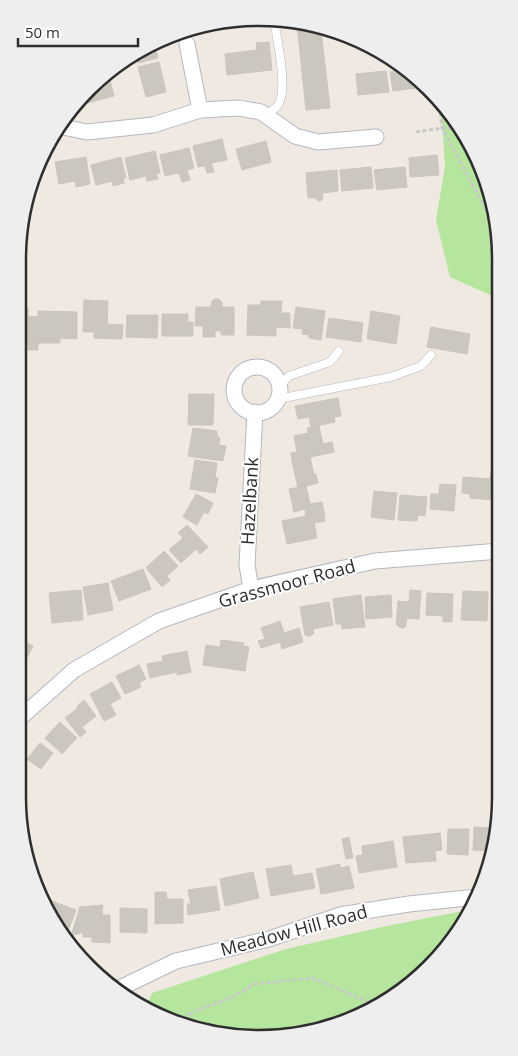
<svg xmlns="http://www.w3.org/2000/svg" width="518" height="1056" font-family="'Open Sans',sans-serif">
<style>
.green{fill:#b6e59e}
.building{fill:#cbc7bf;stroke:#cbc5ba}
.lines{fill:none;stroke-linecap:round;stroke-linejoin:round}
.service-casing{stroke:#b4b7c1;stroke-width:9}
.minor-casing{stroke:#b4b7c1;stroke-width:17}
.path{stroke:#c9c9c9;stroke-width:3;stroke-dasharray:4 2.5;stroke-linecap:butt}
.service{stroke:#fff;stroke-width:8}
.minor{stroke:#fff;stroke-width:15}
.labels{text-anchor:middle;stroke-width:4;stroke-linejoin:round;paint-order:stroke}
.street-label{font-size:18px;fill:#2e2e2e;stroke:#fff}
.rim{fill:none;stroke:#2e2e2e;stroke-width:2.5}
</style>
<rect width="100%" height="100%" fill="#efe9e1"/>
<path class="green" d="M437,99L450,112L482,166L498,227L499,299L450,277L436,220L445,166L442,123Z
M468,910L430,968L366,1013L291,1036L212,1034L145,1009L152,993L286,949L382,927Z"/>
<path class="building" d="M297,25L321,30L330,108L306,110Z
M269,42L272,70L227,75L225,54L257,50L256,43Z
M154,44L158,58L138,63L136,56Z
M159,62L166,92L146,97L138,67Z
M408,70L425,87L393,91L390,72Z
M386,71L389,92L358,95L356,74Z
M109,76L114,96L84,104L82,97L88,88Z
M222,139L227,160L211,163L214,172L207,173L205,166L198,167L193,146Z
M266,141L271,162L242,170L236,149Z
M189,148L194,168L187,170L190,180L182,182L179,173L165,176L160,155Z
M155,151L160,173L156,174L158,179L147,181L146,176L130,180L125,158Z
M437,155L439,175L410,177L409,158Z
M86,157L90,184L76,187L75,181L59,184L55,162Z
M121,157L126,178H123L124,183L113,186L112,181L96,185L91,165Z
M371,167L373,188L342,191L340,170Z
M405,167L407,187L377,190L374,170Z
M337,170L338,191L323,193L322,200L318,201L315,198H308L306,173Z
M215,299H219L222,302V307H234V335H221V331H215V337H203V326H195L196,307H211L212,301Z
M84,300L108,301L107,324L123,325L122,339L94,338V332H83Z
M261,301H282L281,313H290V328L276,327V336L247,335L248,305H261Z
M296,307L325,311L321,340L309,338V335L302,334L303,329L293,328Z
M18,309H28V316L38,317V350H28V345H18Z
M38,311L77,312V339L60,338V343H38Z
M371,311L400,316L396,344L367,339Z
M162,314H188V322H193V336H162Z
M127,315H158L157,338L126,337Z
M329,318L363,323L361,342L326,337Z
M431,327L470,334L467,354L427,347Z
M189,394H214L213,425H188Z
M338,398L341,416L334,417L335,422L311,427L309,417L298,419L295,406Z
M319,426L323,444L332,442L334,452L292,461L291,453L297,452L294,436L308,433L307,428Z
M193,428L217,431V437L220,438L219,445L226,446L223,461L188,456Z
M310,457L314,475L316,474L318,483L298,488L292,461Z
M195,460L217,463L215,477L218,478L215,493L190,489Z
M491,470H497L494,500L470,498V494L462,493L463,477L490,479Z
M499,472V504H496Z
M440,484L456,485L454,511L430,509L431,494H439Z
M306,486L310,504L322,502L324,512L306,516L305,509L294,512L289,489Z
M374,491L397,493L394,520L371,517Z
M196,494L213,503L208,514L204,512L197,525L183,517Z
M400,495L427,497L425,516L418,515L417,521L398,520Z
M324,512L325,521L314,523L317,538L287,544L282,521Z
M187,525L208,547L200,554L196,549L181,563L169,550L183,538L178,533Z
M164,551L178,566L167,576L170,580L162,587L146,568Z
M143,569L151,589L119,601L111,581Z
M108,583L113,610L88,615L83,587Z
M81,590L83,620L52,623L49,593Z
M410,590L421,591L419,619L407,618L406,625L404,628L399,627L396,624L398,601L409,602Z
M463,591L488,592L487,621L461,620Z
M495,591L500,592V609H493Z
M427,593L453,594L452,622H443V616L426,615Z
M361,595L365,627L342,629L341,624H336L333,599Z
M391,595L392,617L366,619L365,597Z
M329,602L333,625L313,629L314,633L311,636H307L305,635L300,607Z
M280,621L284,633L299,628L303,642L282,649L280,642L261,648L258,641L265,639L261,628Z
M18,638L33,646L19,673L18,672Z
M221,640L244,643L243,646L249,647L245,671L203,665L206,645L220,647Z
M187,651L191,672L177,675V672L150,678L147,664L163,661L162,656Z
M139,665L146,679L139,683L141,687L125,694L116,676Z
M112,682L121,698L110,704L116,715L104,721L90,694Z
M84,700L96,716L82,727L86,732L80,737L65,718L78,708L77,706Z
M60,722L77,738L62,754L45,738Z
M40,743L53,753L41,769L27,759Z
M474,827L494,828L490,851L473,850Z
M448,829H469L468,855L447,854Z
M440,833L442,850L435,851L436,861L406,863L403,837Z
M349,837L353,858L346,859L342,839Z
M393,841L397,867L359,873L356,856L363,855L362,846Z
M340,864V868L349,866L354,888L321,894L316,869Z
M291,865L293,876L312,873L315,888L271,896L266,869Z
M253,872L259,898L225,906L220,879Z
M216,886L220,910L188,915L187,904H191L188,890Z
M155,892H166L167,899H183V923L155,924Z
M49,900L76,910L67,934L61,932L47,905Z
M103,905L102,915H110V943L92,942V937H83V932L71,936L80,907Z
M120,908L147,909V933L120,932Z"/>
<g class="lines">
<defs>
<path id="service" d="M266,115C269,112 276,109 278,105C288,90 278,43 275,26
M280,386L289,376L330,362L339,351
M278,399L391,377L421,366L431,355"/>
<path id="minor" d="M187,44L200,110
M63,127L87,132L153,125L200,110L239,108L261,112L295,136L318,142L376,137
M234 390a23 23 0 1 1 46 0a23 23 0 1 1-46 0Z
M251,589L247,565L255,412
M18,720L74,670L159,621L251,589L375,561L500,551
M118,989L176,961L269,939L340,915L409,904L477,897"/>
</defs>
<use href="#service" class="service-casing"/>
<use href="#minor" class="minor-casing"/>
<path class="path" d="M439,100L442,128L498,232
M416,132L442,128L460,129
M178,1021L195,1011L233,997L254,984L313,978L364,1000L375,1007"/>
<use href="#service" class="service"/>
<use href="#minor" class="minor"/>
</g>
<g class="labels">
<g class="street-label">
<text transform="translate(250 501) rotate(-87)" y="6">Hazelbank</text>
<text transform="translate(287 584) rotate(-15)" y="6">Grassmoor Road</text>
<text transform="translate(294 931) rotate(-15)" y="6">Meadow Hill Road</text>
</g>
</g>
<path d="M0 0H518V1056H0ZM259 26H259A233 233 0 0 1 492 259V797A233 233 0 0 1 259 1030H259A233 233 0 0 1 26 797V259A233 233 0 0 1 259 26Z" fill="#eee" fill-rule="evenodd"/>
<path class="rim" d="M259 26H259A233 233 0 0 1 492 259V797A233 233 0 0 1 259 1030H259A233 233 0 0 1 26 797V259A233 233 0 0 1 259 26Z"/>
<path d="M18 38v8h120v-8" fill="none" stroke="#2e2e2e" stroke-width="2.5"/>
<text x="25" y="38" font-size="15" fill="#2e2e2e" stroke="#ffffff" stroke-width="4" paint-order="stroke">50 m</text>
</svg>
